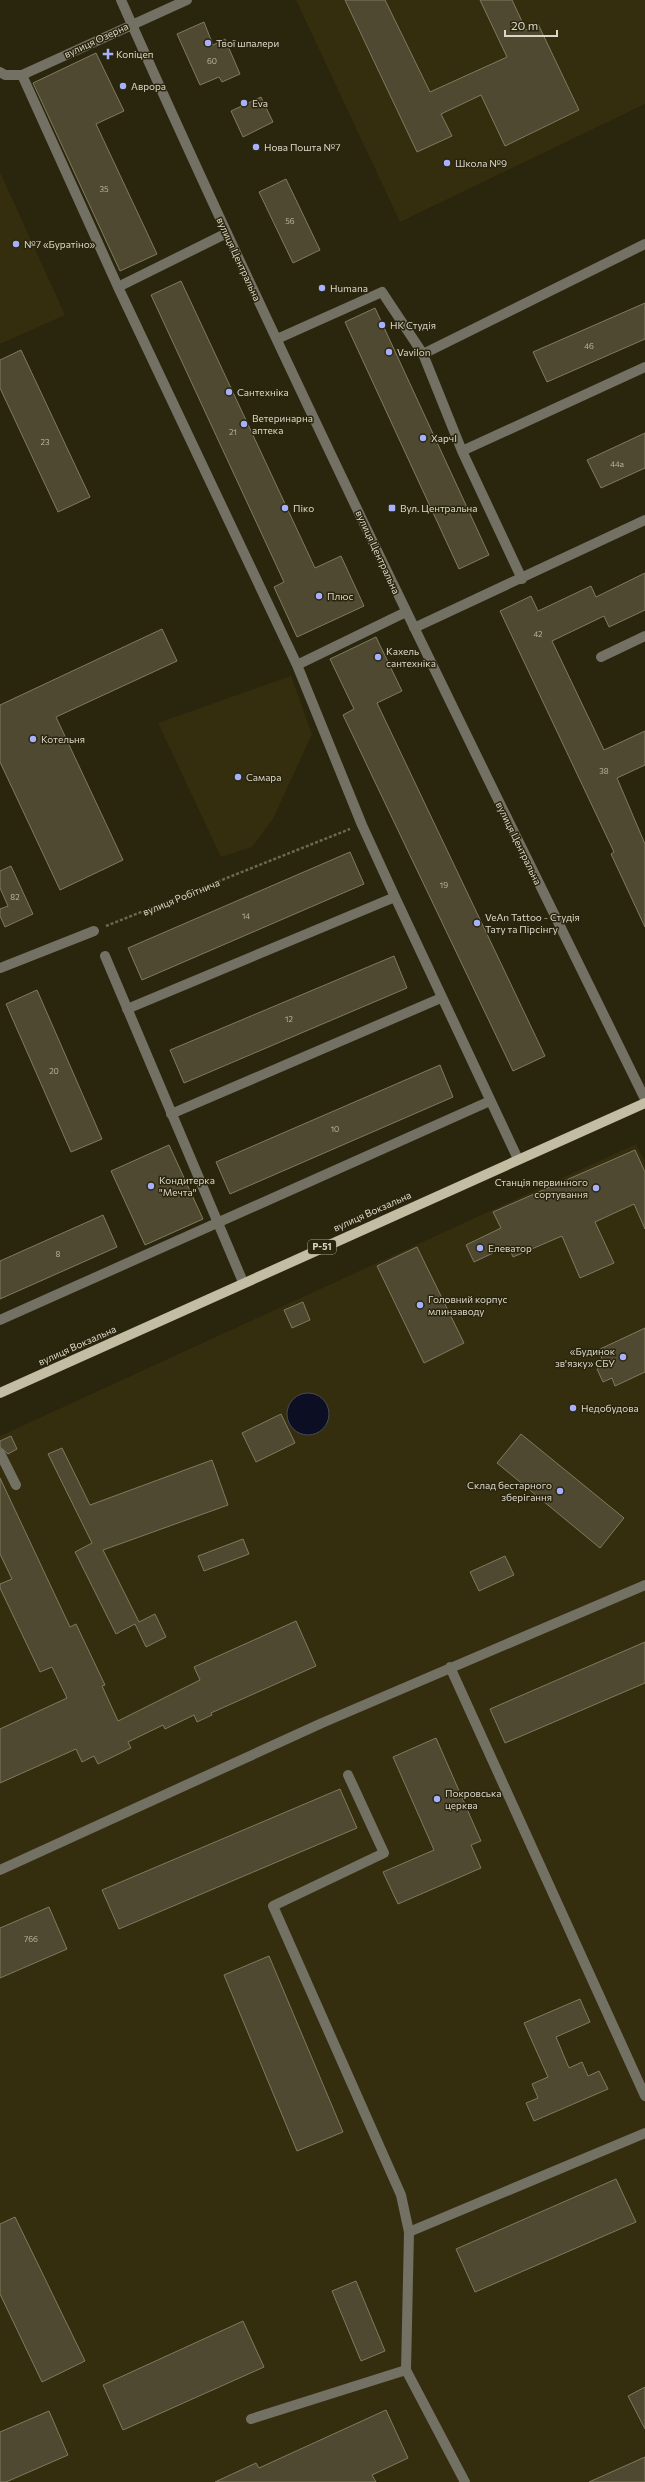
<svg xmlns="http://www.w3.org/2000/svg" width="645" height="2482" font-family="Commissioner,sans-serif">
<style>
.built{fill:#342d0e}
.water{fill:#0c0e23;stroke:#4a4a55}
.building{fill:#4f4931;stroke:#807a60}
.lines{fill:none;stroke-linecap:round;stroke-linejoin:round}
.path{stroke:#6b6752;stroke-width:2.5;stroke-dasharray:3 2;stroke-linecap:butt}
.minor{stroke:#737064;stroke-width:10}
.major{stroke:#c3bda3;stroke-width:10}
.poi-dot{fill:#a5b1fc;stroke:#2a250d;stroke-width:1.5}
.labels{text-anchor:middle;stroke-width:3;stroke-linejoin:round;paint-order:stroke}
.number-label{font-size:8px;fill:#b7b4a3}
.shield{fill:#2a250d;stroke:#a5a291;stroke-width:1}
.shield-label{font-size:9px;font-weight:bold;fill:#dad7c9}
.street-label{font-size:10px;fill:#dad7c9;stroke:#2a250d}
.poi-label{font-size:10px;fill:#dad7c9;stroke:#2a250d;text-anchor:start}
</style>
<rect width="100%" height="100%" fill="#2a250d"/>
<path class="built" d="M296,0H645V104L400,222Z
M0,172L65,315L0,344Z
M291,676L312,734L273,819L252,847L221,857L158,723Z
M636,1144L645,1162V2482H0V1436Z"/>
<path class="water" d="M287 1414a21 21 0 1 1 42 0a21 21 0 1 1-42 0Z"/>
<path class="building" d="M345,0H385L430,92L507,57L480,0H512L526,30L538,24L579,110L505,146L481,95L441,114L452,136L417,152Z
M204,22L213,45L225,39L240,74L222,82L219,77L200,85L177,34Z
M96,53L124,111L96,124L157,254L120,271L33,83Z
M261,97L273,122L243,137L231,111Z
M286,179L320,250L293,263L259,192Z
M181,281L315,568L341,556L364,606L297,637L274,587L284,582L151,295Z
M645,303V339L547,382L533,352Z
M375,308L489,555L459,569L345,322Z
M21,350L90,497L58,512L0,388V360Z
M645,433V468L601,488L587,460Z
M645,573V610L609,627L604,616L552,641L604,750L645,731V765L617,778L645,844V927L611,854L614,852L500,611L531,596L538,611L591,586L596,597Z
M162,629L177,661L56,717L123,860L60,890L0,762V705Z
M376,637L402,691L377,703L545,1056L513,1071L343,715L354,709L330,659Z
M350,852L364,884L142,980L128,948Z
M11,866L33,914L5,927L0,916V909L8,906L0,888V871Z
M394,956L407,988L184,1083L170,1050Z
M37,990L102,1139L71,1152L6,1004Z
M440,1065L453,1097L230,1194L216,1162Z
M169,1145L203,1219L145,1245L111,1171Z
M635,1150L645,1172V1229L634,1204L595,1222L614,1263L580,1278L562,1236L513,1257L508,1246L474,1262L466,1245L501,1228L493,1212Z
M103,1215L117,1247L0,1299V1261Z
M417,1247L464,1343L424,1363L377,1266Z
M303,1302L310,1320L292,1328L284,1310Z
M645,1328V1372L615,1386L612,1378L603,1382L597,1369L605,1365L598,1350Z
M281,1414L295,1443L256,1462L242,1433Z
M521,1434L624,1518L600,1548L497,1463Z
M11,1436L17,1449L8,1454L0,1447V1441Z
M62,1448L90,1505L212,1460L228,1505L103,1550L139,1622L155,1614L166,1637L146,1647L135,1624L116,1634L75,1552L92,1543L48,1454Z
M0,1478L70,1627L76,1624L105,1685L102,1686L118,1721L200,1680L194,1667L296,1621L316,1666L211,1713L212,1715L197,1722L194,1715L165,1729L163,1725L128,1742L131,1748L98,1764L94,1756L82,1762L76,1749L0,1783V1729L67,1698L52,1667L40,1672L0,1588V1584L12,1579L0,1554Z
M243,1539L249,1554L204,1571L198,1556Z
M505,1556L514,1575L479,1591L470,1572Z
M645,1642V1683L505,1743L490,1709Z
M436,1738L481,1841L471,1845L481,1868L398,1904L383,1872L434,1850L393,1757Z
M340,1789L357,1828L119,1929L102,1890Z
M49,1907L67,1949L0,1978V1928Z
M269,1956L343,2132L297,2151L224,1975Z
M580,1999L590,2022L556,2037L569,2068L582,2062L588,2076L599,2071L608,2089L534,2121L526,2103L538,2098L532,2084L548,2077L524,2023Z
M616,2179L636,2222L475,2292L456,2249Z
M15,2217L85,2361L42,2382L0,2294V2224Z
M356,2281L385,2351L361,2361L332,2291Z
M243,2321L264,2367L123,2430L103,2385Z
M645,2387V2429L628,2396Z
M386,2410L408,2458L372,2475L376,2482H215L256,2463L259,2468Z
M49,2411L68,2455L6,2482H0V2432Z
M645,2457V2482H589Z"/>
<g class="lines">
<path class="path" d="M106,926L350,829"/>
<path class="minor" d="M121,0C286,371 466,735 645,1099
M0,72L5,75H22L187,0
M22,75L118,287
M227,233L118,287L297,665
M277,339L382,292L423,354L462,451L522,579
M423,354L645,244
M462,451L645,367
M414,628L645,520
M601,657L645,636
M395,897L362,825L297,665L406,612
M105,956L243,1282
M0,968L94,931
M127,1009L395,897L518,1159
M171,1114L441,998
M0,1320L490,1101
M0,1453L16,1485
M450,1667L645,2096
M348,1775L384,1853L273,1906L401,2195L409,2232L406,2370L465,2482
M0,1870L322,1723L645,1585
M409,2232L645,2133
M251,2419L406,2370"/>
<path class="major" d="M0,1393L645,1103"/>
</g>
<g class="poi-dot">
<circle cx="208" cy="43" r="4"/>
<path d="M106 48h4v4h4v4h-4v4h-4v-4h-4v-4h4z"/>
<circle cx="123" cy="86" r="4"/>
<circle cx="244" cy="103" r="4"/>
<circle cx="256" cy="147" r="4"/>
<circle cx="447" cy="163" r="4"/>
<circle cx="16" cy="244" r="4"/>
<circle cx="322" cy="288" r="4"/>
<circle cx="382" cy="325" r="4"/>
<circle cx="389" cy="352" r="4"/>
<circle cx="229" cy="392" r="4"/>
<circle cx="244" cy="424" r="4"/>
<circle cx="423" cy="438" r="4"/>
<circle cx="285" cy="508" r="4"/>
<rect x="388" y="504" width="8" height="8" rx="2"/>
<circle cx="319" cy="596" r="4"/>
<circle cx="378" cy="657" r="4"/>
<circle cx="33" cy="739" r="4"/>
<circle cx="238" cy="777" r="4"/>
<circle cx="477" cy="923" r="4"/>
<circle cx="151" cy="1186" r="4"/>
<circle cx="596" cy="1188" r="4"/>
<circle cx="480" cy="1248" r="4"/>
<circle cx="420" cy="1305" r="4"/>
<circle cx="623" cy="1357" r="4"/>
<circle cx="573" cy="1408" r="4"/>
<circle cx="560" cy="1491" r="4"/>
<circle cx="437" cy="1799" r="4"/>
</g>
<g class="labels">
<g class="number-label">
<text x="212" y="64">60</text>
<text x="104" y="192">35</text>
<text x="290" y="224">56</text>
<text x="589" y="349">46</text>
<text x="233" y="435">21</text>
<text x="45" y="445">23</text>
<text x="617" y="467">44а</text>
<text x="538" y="637">42</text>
<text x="604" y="774">38</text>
<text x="444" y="888">19</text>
<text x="15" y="900">82</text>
<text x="246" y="919">14</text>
<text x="289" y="1022">12</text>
<text x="54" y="1074">20</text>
<text x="335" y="1132">10</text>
<text x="58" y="1257">8</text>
<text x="31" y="1942">76б</text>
</g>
<rect class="shield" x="308" y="1240" width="28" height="14" rx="3"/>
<g class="shield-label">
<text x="322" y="1250">Р-51</text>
</g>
<g class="street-label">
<text transform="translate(96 40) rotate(-25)" y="4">вулиця Озерна</text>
<text transform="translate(239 259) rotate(65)" y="4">вулиця Центральна</text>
<text transform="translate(378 552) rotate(65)" y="4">вулиця Центральна</text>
<text transform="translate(519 843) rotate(64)" y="4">вулиця Центральна</text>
<text transform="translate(181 897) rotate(-22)" y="4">вулиця Робітнича</text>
<text transform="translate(372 1211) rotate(-24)" y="4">вулиця Вокзальна</text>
<text transform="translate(77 1345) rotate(-24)" y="4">вулиця Вокзальна</text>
</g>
<g class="poi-label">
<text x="216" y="47">Твої шпалери</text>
<text x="116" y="58">Копiцеп</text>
<text x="131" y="90">Аврора</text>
<text x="252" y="107">Eva</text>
<text x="264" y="151">Нова Пошта №7</text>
<text x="455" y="167">Школа №9</text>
<text x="24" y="248">№7 «Буратіно»</text>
<text x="330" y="292">Humana</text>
<text x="390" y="329">НК Студія</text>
<text x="397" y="356">Vavilon</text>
<text x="237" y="396">Сантехніка</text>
<text x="252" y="422">Ветеринарна<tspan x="252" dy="12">аптека</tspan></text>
<text x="431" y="442">ХарчI</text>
<text x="293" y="512">Піко</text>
<text x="400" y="512">Вул. Центральна</text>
<text x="327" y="600">Плюс</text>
<text x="386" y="655">Кахель<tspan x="386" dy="12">сантехніка</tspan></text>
<text x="41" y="743">Котельня</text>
<text x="246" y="781">Самара</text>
<text x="485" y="921">VeAn Tattoo - Студія<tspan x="485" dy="12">Тату та Пірсінгу</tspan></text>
<text x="159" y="1184">Кондитерка<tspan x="159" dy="12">"Мечта"</tspan></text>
<text x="588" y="1186" text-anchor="end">Станція первинного<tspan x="588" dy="12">сортування</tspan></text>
<text x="488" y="1252">Елеватор</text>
<text x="428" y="1303">Головний корпус<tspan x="428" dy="12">млинзаводу</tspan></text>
<text x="615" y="1355" text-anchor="end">«Будинок<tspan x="615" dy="12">зв'язку» СБУ</tspan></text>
<text x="581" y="1412">Недобудова</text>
<text x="552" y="1489" text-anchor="end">Склад бестарного<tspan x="552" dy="12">зберігання</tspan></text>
<text x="445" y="1797">Покровська<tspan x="445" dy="12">церква</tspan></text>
</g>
</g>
<path d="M505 30v6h52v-6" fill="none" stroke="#dad7c9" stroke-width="2"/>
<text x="511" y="30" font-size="12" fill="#dad7c9" stroke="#2a250d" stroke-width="3" paint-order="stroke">20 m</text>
</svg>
